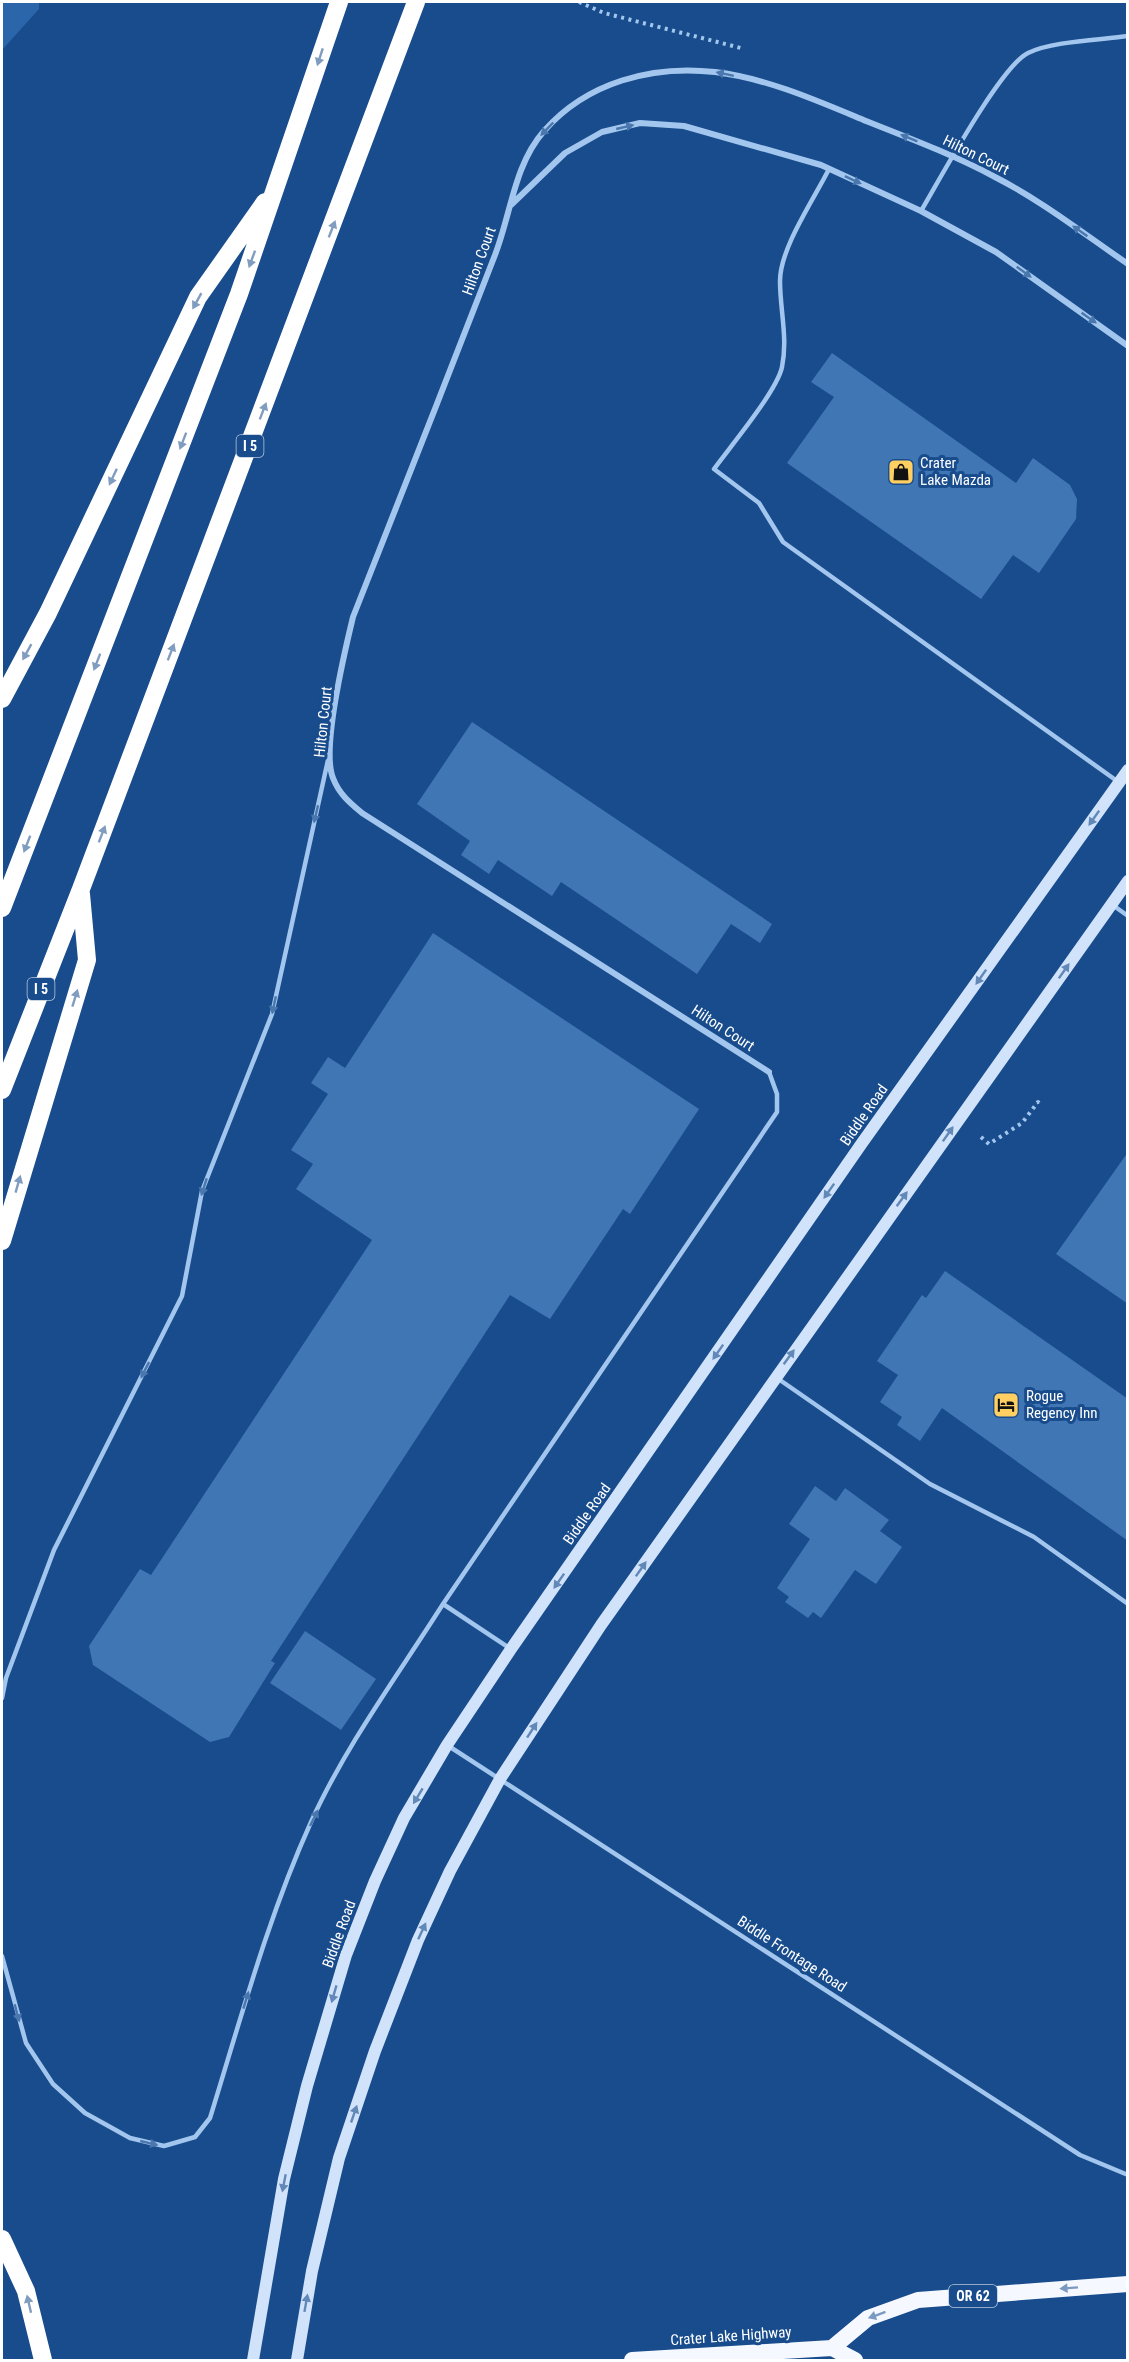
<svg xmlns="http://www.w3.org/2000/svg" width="1129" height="2362" font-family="'Roboto Condensed',sans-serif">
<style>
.green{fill:#2b66ab}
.building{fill:#4176b5}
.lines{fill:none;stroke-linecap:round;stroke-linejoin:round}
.path{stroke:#a3c6ee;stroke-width:4;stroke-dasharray:3 4.5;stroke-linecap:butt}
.service{stroke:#a3c6ee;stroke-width:4.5}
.minor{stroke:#a3c6ee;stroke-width:6}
.secondary{stroke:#d0e3fa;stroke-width:12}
.trunk{stroke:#f5f9ff;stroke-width:16}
.motorway{stroke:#fff;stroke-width:18}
.oneway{fill:#809dc0}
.oneway2{fill:#4977ae}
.oneway3{fill:#6288b8}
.oneway4{fill:#7b9ac0}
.labels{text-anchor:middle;stroke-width:6;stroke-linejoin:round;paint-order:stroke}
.shield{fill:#184c8c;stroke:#bac9dc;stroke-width:1.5}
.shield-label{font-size:14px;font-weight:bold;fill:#fff}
.street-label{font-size:15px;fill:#fff;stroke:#184c8c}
.poi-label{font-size:15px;fill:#fff;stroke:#184c8c;text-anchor:start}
</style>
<rect width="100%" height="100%" fill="#184c8c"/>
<path class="green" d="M2,2H39V9L2,50Z"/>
<path class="building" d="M832,353L1016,483L1033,458L1070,485L1077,499L1076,519L1039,573L1013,555L981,599L787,463L834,397L811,382Z
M472,722L772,924L760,943L731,924L697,974L561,882L552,896L498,860L489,874L461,855L470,841L417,804Z
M433,933L699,1109L630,1214L623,1209L550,1319L510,1295L271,1661L275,1663L229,1737L210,1742L93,1665L89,1646L140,1569L151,1575L372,1240L296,1189L313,1164L291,1150L328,1094L311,1083L328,1057L345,1068Z
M1128,1152V1304L1056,1254Z
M945,1271L1128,1399V1541L942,1408L920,1441L897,1425L902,1417L880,1402L898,1375L877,1361L922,1295L926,1298Z
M815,1486L836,1501L845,1488L889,1520L880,1531L902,1547L876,1584L855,1570L821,1618L813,1612L808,1618L785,1602L789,1597L777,1588L810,1539L789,1524Z
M305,1631L376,1679L341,1730L270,1683Z"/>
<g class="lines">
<path class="path" d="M579,2L604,13L741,48
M981,1137L989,1144L1022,1123L1038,1102L1039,1103"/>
<path class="service" d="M829,169C814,199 780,248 780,281C780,310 788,338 782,367C777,391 730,447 714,469L759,503L783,542L1117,781
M921,211C940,179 1000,67 1028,53C1052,41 1101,40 1128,36
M1114,906L1128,916
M777,1378L930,1484L1034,1537L1128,1604
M511,1649L443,1604L777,1112V1094L769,1072
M2,1698L6,1678L54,1550L182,1296L202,1191L272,1014L328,760
M447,1745L1080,2155L1128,2175
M2,1956L26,2043L53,2084L85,2113L130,2138L164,2146L195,2137L210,2118C241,2018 268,1917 311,1822C346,1745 398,1675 443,1604"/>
<path class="minor" d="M511,205L565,153L602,132L640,123L684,126L821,165L921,211L996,252L1128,346
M769,1072L362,813C350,803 339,794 333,778C321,749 345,650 353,617C401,496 448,376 495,255C511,214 514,165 544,131C587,82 652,65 715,72C766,78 818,101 866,121C909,138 954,155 995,177C1042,201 1084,234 1128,264"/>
<path class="secondary" d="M253,2360L284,2179L307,2086L346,1955L375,1881L404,1818L447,1745L511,1649L862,1143L1128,770
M297,2360L312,2271L339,2158L375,2051L418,1940L450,1871L500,1779L601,1625L1128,881"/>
<path class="trunk" d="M832,2348L868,2318L918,2300L1128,2284
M632,2360L832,2348L855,2360"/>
<path class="motorway" d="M2,699L48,613L198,297L265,202
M2,908L239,294L339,2
M2,1090L81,889L416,2
M2,1241L87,960L81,894
M2,2239L26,2291L43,2360"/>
</g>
<defs><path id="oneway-solid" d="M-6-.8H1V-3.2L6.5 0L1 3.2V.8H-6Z" transform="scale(1.5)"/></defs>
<g class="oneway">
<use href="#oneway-solid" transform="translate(320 57) rotate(108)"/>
<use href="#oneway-solid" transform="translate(332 229) rotate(-69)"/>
<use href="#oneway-solid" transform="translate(252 259) rotate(110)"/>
<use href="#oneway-solid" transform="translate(197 301) rotate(119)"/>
<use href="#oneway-solid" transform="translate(263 411) rotate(-69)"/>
<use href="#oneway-solid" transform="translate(183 441) rotate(111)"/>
<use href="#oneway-solid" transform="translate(113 477) rotate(115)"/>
<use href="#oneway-solid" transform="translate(27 652) rotate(119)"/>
<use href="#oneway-solid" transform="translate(171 652) rotate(-69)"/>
<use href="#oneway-solid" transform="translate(97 662) rotate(111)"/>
<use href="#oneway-solid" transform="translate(102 834) rotate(-69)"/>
<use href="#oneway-solid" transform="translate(27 844) rotate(111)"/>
<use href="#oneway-solid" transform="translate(75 998) rotate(-73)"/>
<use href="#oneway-solid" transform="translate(18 1184) rotate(-74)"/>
<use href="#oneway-solid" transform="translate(29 2304) rotate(-103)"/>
</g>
<g class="oneway2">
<use href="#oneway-solid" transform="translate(725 74) rotate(-168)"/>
<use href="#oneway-solid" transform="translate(625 127) rotate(-13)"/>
<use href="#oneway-solid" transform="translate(547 129) rotate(134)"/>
<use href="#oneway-solid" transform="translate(909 138) rotate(-158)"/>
<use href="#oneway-solid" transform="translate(853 180) rotate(25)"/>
<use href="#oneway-solid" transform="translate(1080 231) rotate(-145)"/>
<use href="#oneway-solid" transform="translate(1024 272) rotate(36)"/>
<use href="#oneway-solid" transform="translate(1089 318) rotate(35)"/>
<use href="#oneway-solid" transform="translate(316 814) rotate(103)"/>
<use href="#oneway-solid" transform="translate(274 1005) rotate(102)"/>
<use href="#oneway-solid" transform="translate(204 1187) rotate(108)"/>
<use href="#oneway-solid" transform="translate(145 1370) rotate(117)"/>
<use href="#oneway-solid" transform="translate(314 1818) rotate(-64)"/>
<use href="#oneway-solid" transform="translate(246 2000) rotate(-73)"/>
<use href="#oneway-solid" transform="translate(17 2013) rotate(75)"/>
<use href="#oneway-solid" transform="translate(149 2143) rotate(13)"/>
</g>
<g class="oneway3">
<use href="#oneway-solid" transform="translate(1094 818) rotate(125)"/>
<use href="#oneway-solid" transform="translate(1064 971) rotate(-55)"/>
<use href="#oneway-solid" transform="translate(981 977) rotate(125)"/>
<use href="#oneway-solid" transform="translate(948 1134) rotate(-55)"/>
<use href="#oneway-solid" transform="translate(829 1191) rotate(125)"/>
<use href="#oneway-solid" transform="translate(902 1199) rotate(-54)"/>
<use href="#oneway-solid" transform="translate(718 1352) rotate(125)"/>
<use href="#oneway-solid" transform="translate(789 1357) rotate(-54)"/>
<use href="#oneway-solid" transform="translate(641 1569) rotate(-55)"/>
<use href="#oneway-solid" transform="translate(559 1581) rotate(125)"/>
<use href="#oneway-solid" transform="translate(532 1730) rotate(-57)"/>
<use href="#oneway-solid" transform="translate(418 1796) rotate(121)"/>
<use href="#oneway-solid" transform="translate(422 1931) rotate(-65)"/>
<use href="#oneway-solid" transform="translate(334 1994) rotate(106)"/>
<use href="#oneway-solid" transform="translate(354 2114) rotate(-71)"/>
<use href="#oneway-solid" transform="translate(284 2183) rotate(101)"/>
<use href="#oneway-solid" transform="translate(306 2303) rotate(-80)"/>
</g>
<g class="oneway4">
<use href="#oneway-solid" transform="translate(1069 2288) rotate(176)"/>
<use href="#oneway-solid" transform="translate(877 2315) rotate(160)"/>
</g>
<defs>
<symbol id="shop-square" viewBox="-11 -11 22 22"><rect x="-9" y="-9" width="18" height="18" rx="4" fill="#ffcf61" stroke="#184c8c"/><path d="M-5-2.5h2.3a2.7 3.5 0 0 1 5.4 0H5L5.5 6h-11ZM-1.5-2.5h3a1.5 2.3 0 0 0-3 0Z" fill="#111"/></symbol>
<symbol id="hotel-square" viewBox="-11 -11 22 22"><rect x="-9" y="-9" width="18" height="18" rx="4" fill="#ffcf61" stroke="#184c8c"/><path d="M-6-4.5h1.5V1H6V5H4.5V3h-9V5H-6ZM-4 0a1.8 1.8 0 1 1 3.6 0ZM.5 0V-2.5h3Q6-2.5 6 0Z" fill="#111"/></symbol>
</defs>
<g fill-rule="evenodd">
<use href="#shop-square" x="886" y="457" width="30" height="30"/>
<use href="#hotel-square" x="991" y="1390" width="30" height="30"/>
</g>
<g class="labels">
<g class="shield">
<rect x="236.5" y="435" width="27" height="22" rx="4.5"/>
<rect x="27.5" y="978" width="27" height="22" rx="4.5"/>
<rect x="949" y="2285" width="48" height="22" rx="4.5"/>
</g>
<g class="shield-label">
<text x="250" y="451">I 5</text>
<text x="41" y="994">I 5</text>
<text x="973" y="2301">OR 62</text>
</g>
<g class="street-label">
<text transform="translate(976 155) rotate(26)" y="5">Hilton Court</text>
<text transform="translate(479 261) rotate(-70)" y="5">Hilton Court</text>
<text transform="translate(323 722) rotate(-84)" y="5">Hilton Court</text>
<text transform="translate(723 1028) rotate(33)" y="5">Hilton Court</text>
<text transform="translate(864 1115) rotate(-55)" y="5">Biddle Road</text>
<text transform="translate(587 1514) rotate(-55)" y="5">Biddle Road</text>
<text transform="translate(339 1934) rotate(-70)" y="5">Biddle Road</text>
<text transform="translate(792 1954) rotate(33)" y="5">Biddle Frontage Road</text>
<text transform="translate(731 2336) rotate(-4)" y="5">Crater Lake Highway</text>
</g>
<g class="poi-label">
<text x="920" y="468">Crater<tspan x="920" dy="17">Lake Mazda</tspan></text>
<text x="1026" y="1401">Rogue<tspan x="1026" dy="17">Regency Inn</tspan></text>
</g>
</g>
<rect width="1129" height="2362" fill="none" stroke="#ffffff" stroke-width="6"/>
</svg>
